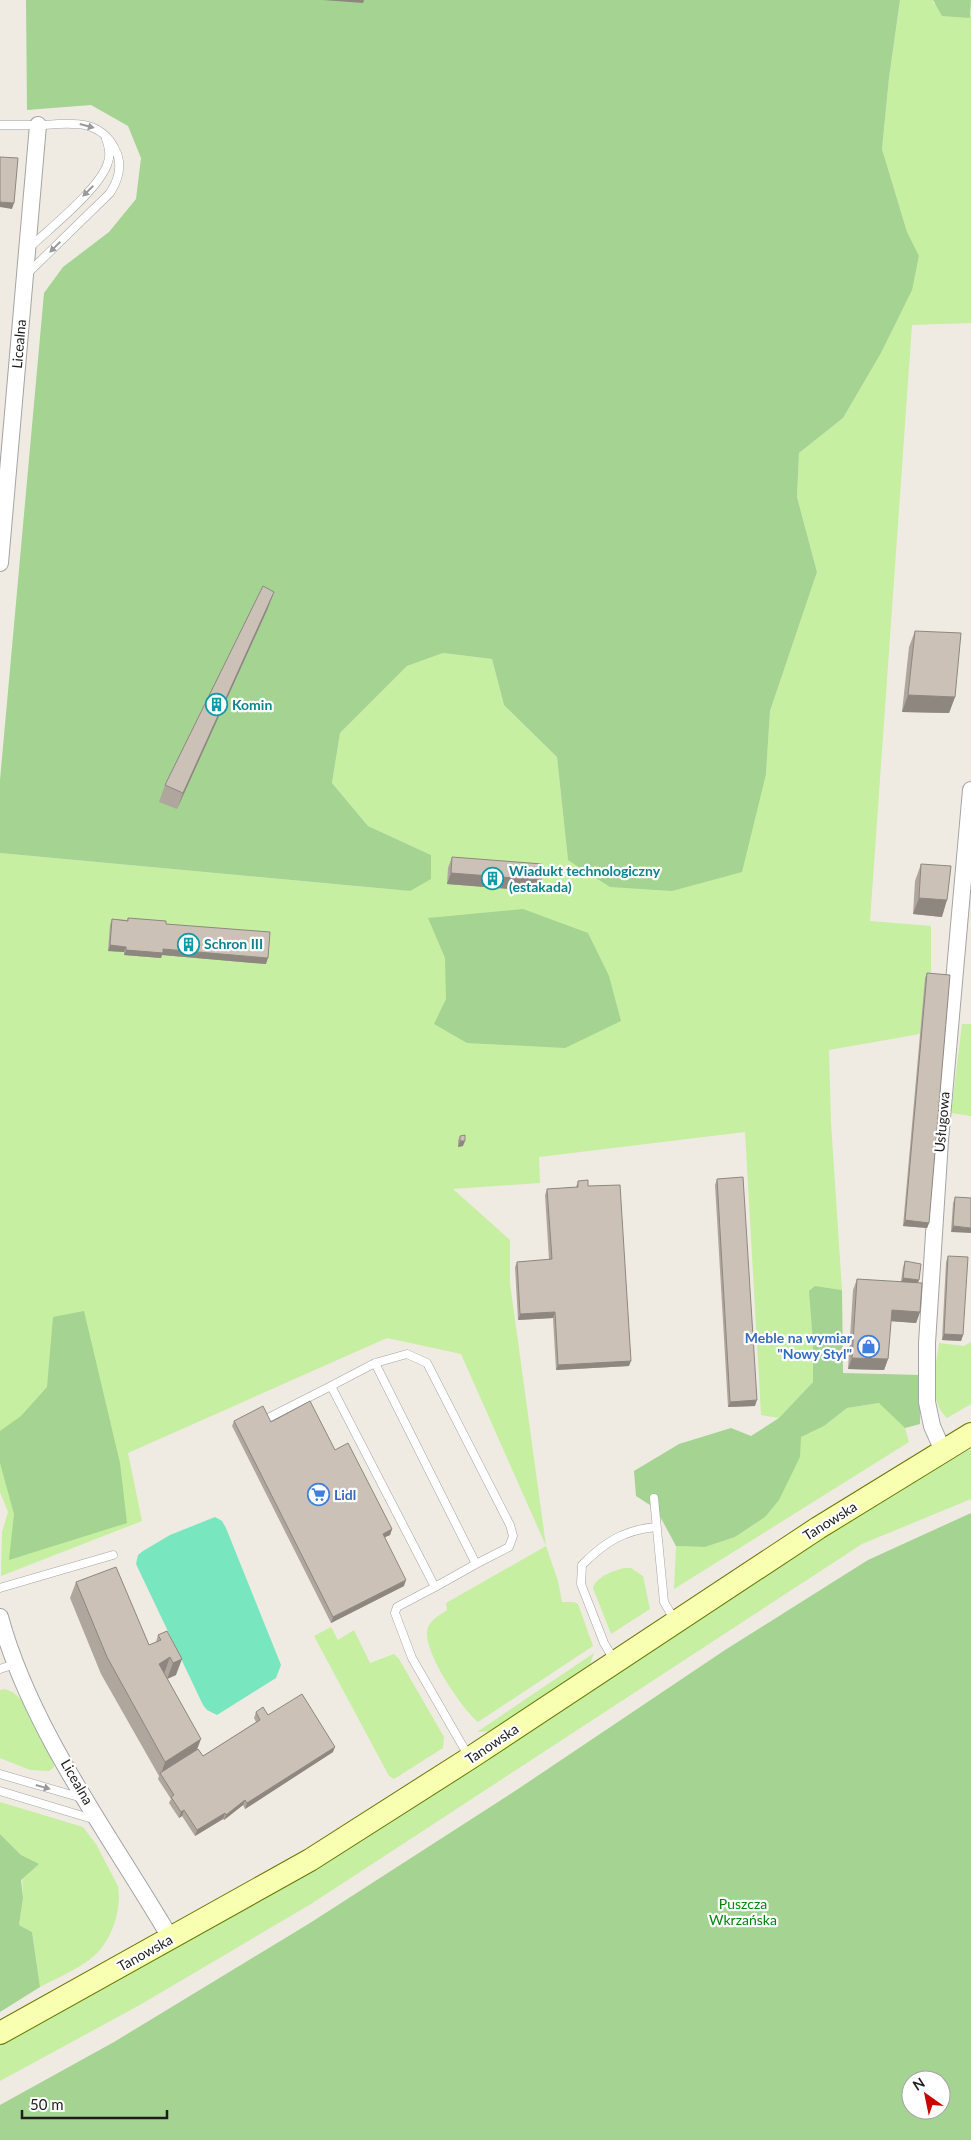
<svg xmlns="http://www.w3.org/2000/svg" width="971" height="2140" font-family="Lato,sans-serif">
<style>
.grass{fill:#c6efa2}
.forest{fill:#a4d392;fill-rule:evenodd}
.pitch{fill:#78e6be}
.lines{fill:none;stroke-linecap:round;stroke-linejoin:round}
.service-casing{stroke:#a4a4a4;stroke-width:9}
.minor-casing{stroke:#a4a4a4;stroke-width:18}
.secondary-casing{stroke:#687800;stroke-width:24}
.service{stroke:#fff;stroke-width:8}
.minor{stroke:#fff;stroke-width:16}
.secondary{stroke:#f9ffb0;stroke-width:22}
.wall{fill:#afa69d}
.shaded-wall{fill:#8e8780}
.building{fill:#cbc1b7;stroke:#8e8780}
.oneway{fill:#999}
.labels{text-anchor:middle;stroke-width:4.5;stroke-linejoin:round;paint-order:stroke}
.street-label{font-size:14px;fill:#1d1d1d;stroke:#fff}
.culture-label{font-size:14px;font-weight:bold;fill:#0d838f;stroke:#fff;text-anchor:start}
.shop-label{font-size:14px;font-weight:bold;fill:#366cbe;stroke:#fff;text-anchor:end}
.park-label{font-size:14px;fill:#01850f;stroke:#fff}
</style>
<rect width="100%" height="100%" fill="#efebe2"/>
<path class="grass" d="M900,0H933V3L970,18L971,15V323L912,325L870,921L931,926V979H925L920,1034L829,1050L831,1123L842,1290L815,1286L813,1382L779,1418L761,1415L745,1132L539,1157L540,1183L453,1189L510,1240V1283L546,1546L558,1581L562,1602H574L578,1604L593,1646L478,1722C461,1708 425,1654 427,1632C428,1621 438,1616 447,1610L446,1603L546,1546L461,1354L387,1338L128,1453L142,1521L1,1576L2,1532L8,1512L0,1492V853L410,891L431,855L368,826L332,783L340,733L407,666L443,653L492,659L504,705L557,757L568,860L766,774L770,711L817,572L797,497L799,453L843,418L881,353L911,290L919,257L907,232L882,149L889,78Z
M962,1024H971V1116L951,1113Z
M971,1342V1404L947,1418C927,1400 936,1366 939,1343L964,1346Z
M880,1403L905,1428L909,1442L674,1589L676,1546L705,1547L735,1537L765,1517L800,1457V1437L824,1426L847,1408Z
M971,1449V1499L862,1544L311,1904L138,2006L0,2081V2043L373,1833L612,1675L908,1483Z
M624,1568H631L643,1576L650,1609L611,1634L593,1588C597,1576 613,1571 624,1568Z
M331,1627L338,1640L354,1630L370,1663L394,1654L399,1659L444,1737L443,1748L394,1779L389,1776L314,1636Z
M594,1653L589,1667L492,1731L477,1732Z
M4,1689C28,1693 43,1739 53,1759L54,1767L49,1771L30,1770L0,1758V1690Z
M0,1802L83,1827L96,1844L118,1886C122,1909 112,1940 94,1956C79,1969 57,1978 40,1987L32,1932L19,1925L23,1898L21,1855L0,1834Z"/>
<path class="forest" d="M26,0H900L889,78L882,149L907,232L919,256L912,290L881,353L843,418L799,453L797,497L817,572L770,711L766,774L742,872L672,891L610,887L568,860L557,757L504,705L492,659L443,653L407,666L340,733L332,783L368,826L431,855V879L410,891L0,853V780L44,293L63,267L109,232L136,199L141,158L128,126L91,105L27,110Z
M933,0H971L970,18L942,16Z
M523,909L588,933L609,976L621,1021L565,1048L467,1043L434,1024L446,999L445,958L428,918Z
M815,1286L842,1290L843,1373L921,1375L920,1424L905,1428L879,1403L847,1408L824,1426L801,1437L800,1457L779,1500L765,1517L735,1537L705,1547L676,1546L656,1509L636,1496L634,1471L679,1444L731,1428L751,1436L779,1418L813,1382V1342L809,1291Z
M84,1311L120,1463L127,1523L9,1560L14,1514L0,1463V1431L21,1416L47,1387L53,1317Z
M971,1513V2140H0V2105L114,2042L310,1923L518,1789L725,1650L868,1560ZM911,2080H941V2110H911Z
M0,1834L21,1855L39,1864L21,1880L23,1898L19,1925L32,1932L40,1987L0,2012Z"/>
<path class="pitch" d="M215,1517L222,1521L226,1528L281,1665L276,1678L217,1715L207,1710L203,1705L136,1564L138,1555L143,1551L170,1535Z"/>
<g class="lines">
<defs>
<path id="service" d="M0,125C14,125 29,125 43,125C71,123 100,119 115,149C123,164 119,179 110,193L28,273
M29,248C50,228 101,188 108,162C111,154 109,147 106,139
M375,1363L407,1354L427,1363L510,1525L513,1536L509,1547L476,1564
M331,1386L375,1363L476,1564L435,1587
M268,1418L331,1386L435,1587L397,1607L395,1613L412,1658L469,1757
M654,1498L664,1602L675,1621
M0,1588L113,1555
M614,1660L604,1643L581,1584L582,1565C604,1543 623,1530 656,1527
M0,1669L15,1664
M0,1774L82,1798
M0,1791L96,1820"/>
<path id="minor" d="M0,563L38,125
M943,1451L932,1426L927,1402V1343L940,1140L971,790
M0,1617C31,1731 112,1838 171,1939"/>
<path id="secondary" d="M0,2033L310,1860L470,1758L818,1528L971,1434"/>
</defs>
<use href="#service" class="service-casing"/>
<use href="#minor" class="minor-casing"/>
<use href="#secondary" class="secondary-casing"/>
<use href="#service" class="service"/>
<use href="#minor" class="minor"/>
<use href="#secondary" class="secondary"/>
</g>
<path class="wall" d="M268,608L177,809L159,802L165,785Z
M915,631L955,697L949,713L902,712L909,647Z
M452,857L537,891L447,884L448,868Z
M921,864L942,917L913,914L915,881Z
M128,918L166,924L266,964L162,955L161,958L124,955V952L108,951L110,925L112,919L127,920Z
M927,973L929,1223L927,1228L903,1226L925,978Z
M460,1136L463,1146L458,1147V1141Z
M717,1179L755,1406L728,1407L715,1185Z
M578,1181L588,1186L629,1366L556,1370L553,1318L518,1320L515,1267L517,1262L549,1260L545,1195L547,1189L576,1187Z
M955,1197L971,1198L951,1232L953,1203Z
M948,1256L963,1335L961,1341L942,1340L946,1262Z
M905,1261L919,1280L917,1283L920,1312L916,1323L891,1321L888,1359L884,1370L848,1369L853,1290L857,1279L901,1282L903,1267Z
M234,1421L271,1422L335,1450L392,1529L390,1535L385,1537L404,1586L331,1623L232,1426Z
M76,1582L149,1645L156,1642L158,1635L167,1631L176,1675L167,1679L197,1749L203,1756L256,1722L254,1718L256,1712L268,1715L333,1752L245,1809L243,1805L224,1820L223,1819L195,1836L182,1816L179,1818L169,1803L171,1799L158,1779L159,1776L101,1674L70,1598Z"/>
<path class="shaded-wall" d="M323,0H364L363,3Z
M0,202L14,203L12,209L0,207Z
M274,592L268,608L177,809L183,793Z
M908,695L955,697L949,713L902,712Z
M451,873L541,880L537,891L447,884Z
M919,898L947,900L942,917L913,914Z
M110,945L126,947L124,952L108,951Z
M163,949L268,958L266,964L162,955L161,958L124,955L126,950Z
M460,1141H465L463,1146L458,1147Z
M905,1220L929,1223L927,1228L903,1226Z
M953,1226L971,1228V1233L951,1232Z
M903,1278L919,1280L917,1285L901,1283Z
M892,1310L920,1312L916,1323L888,1321Z
M555,1312L553,1318L518,1320L520,1314Z
M944,1334L963,1335L961,1341L942,1340Z
M852,1358L888,1359L884,1370L848,1369Z
M631,1361L629,1366L556,1370L558,1365Z
M757,1400L755,1406L728,1407L730,1402Z
M392,1529L390,1535L381,1539L383,1534Z
M406,1580L404,1586L331,1623L333,1617Z
M170,1657L164,1674L159,1664Z
M182,1659L176,1675L167,1679L173,1663Z
M201,1739L195,1755L161,1774L165,1762Z
M335,1747L333,1752L245,1809L247,1803Z
M245,1800L243,1805L224,1820L226,1815Z
M184,1810L182,1816L179,1818L181,1812Z
M225,1813L223,1819L195,1836L197,1830Z"/>
<path class="building" d="M0,157L18,158L14,203L0,202Z
M263,586L274,592L183,793L165,785Z
M915,631L961,633L955,697L908,695Z
M452,857L542,864L541,880L451,873Z
M921,864L951,866L947,900L919,898Z
M128,918L166,921V924L270,932L268,958L163,949V953L126,950V947L110,945L112,919L128,921Z
M927,973L950,975L929,1223L905,1220Z
M465,1135V1141H460V1136Z
M743,1177L757,1400L730,1402L717,1179Z
M588,1180V1186L620,1185L631,1361L558,1365L555,1312L520,1314L517,1262L552,1259L547,1189L578,1187V1181Z
M955,1197L971,1198V1228L953,1226Z
M948,1256L968,1257L963,1335L944,1334Z
M905,1261L921,1264L919,1280L903,1278Z
M857,1279L922,1283L920,1312L892,1310L888,1359L852,1358Z
M310,1401L335,1450L348,1443L392,1529L383,1534L406,1580L333,1617L234,1421L263,1406L271,1422Z
M116,1567L149,1645L161,1640L158,1635L167,1631L182,1659L173,1663L170,1657L159,1664L201,1739L165,1762L107,1657L76,1582Z
M302,1694L335,1747L247,1803L245,1800L226,1815L225,1813L197,1830L184,1810L181,1812L171,1797L174,1795L160,1773L198,1749L203,1756L260,1720L256,1712L263,1707L268,1715Z"/>
<defs><path id="oneway-solid" d="M-6-.8H1V-3.2L6.5 0L1 3.2V.8H-6Z" transform="scale(1.25)"/></defs>
<g class="oneway">
<use href="#oneway-solid" transform="translate(87 126) rotate(15)"/>
<use href="#oneway-solid" transform="translate(88 191) rotate(135)"/>
<use href="#oneway-solid" transform="translate(55 247) rotate(136)"/>
<use href="#oneway-solid" transform="translate(43 1787) rotate(16)"/>
</g>
<defs>
<symbol id="building-ring" viewBox="-11 -11 22 22"><circle r="9.5" fill="#fff" stroke="#0f9aa8" stroke-width="1.5"/><path d="M-4-6H4V6H1V3H-1V6H-4ZM-2.5-4.3h1.7v1.8h-1.7ZM.8-4.3h1.7v1.8H.8ZM-2.5-1h1.7V.8h-1.7ZM.8-1h1.7V.8H.8Z" fill="#0f9aa8"/></symbol>
<symbol id="shop-ring" viewBox="-11 -11 22 22"><circle r="9.5" fill="#fff" stroke="#3f7fe0" stroke-width="1.5"/><path d="M-5-2.5h2.3a2.7 3.5 0 0 1 5.4 0H5L5.5 6h-11ZM-1.5-2.5h3a1.5 2.3 0 0 0-3 0Z" fill="#3f7fe0"/></symbol>
<symbol id="supermarket-ring" viewBox="-11 -11 22 22"><circle r="9.5" fill="#fff" stroke="#3f7fe0" stroke-width="1.5"/><path d="M-6-5.5h2.5l.6 2H6L4.5 2H-2.5L-4.4-4H-6ZM-1.5 3.2a1.3 1.3 0 1 0 .1 0ZM3 3.2a1.3 1.3 0 1 0 .1 0Z" fill="#3f7fe0"/></symbol>
</defs>
<g fill-rule="evenodd">
<use href="#building-ring" x="204" y="692" width="25" height="25"/>
<use href="#building-ring" x="480" y="866" width="25" height="25"/>
<use href="#building-ring" x="176" y="932" width="25" height="25"/>
<use href="#shop-ring" x="856" y="1334" width="25" height="25"/>
<use href="#supermarket-ring" x="306" y="1482" width="25" height="25"/>
</g>
<g class="labels">
<g class="street-label">
<text transform="translate(19 344) rotate(-85)" y="5">Licealna</text>
<text transform="translate(942 1122) rotate(-85)" y="5">Usługowa</text>
<text transform="translate(830 1521) rotate(-32)" y="5">Tanowska</text>
<text transform="translate(492 1744) rotate(-34)" y="5">Tanowska</text>
<text transform="translate(77 1782) rotate(60)" y="5">Licealna</text>
<text transform="translate(145 1953) rotate(-29)" y="5">Tanowska</text>
</g>
<g class="culture-label">
<text x="232" y="710">Komin</text>
<text x="509" y="876">Wiadukt technologiczny<tspan x="509" dy="16">(estakada)</tspan></text>
<text x="204" y="949">Schron III</text>
</g>
<g class="shop-label">
<text x="852" y="1343">Meble na wymiar<tspan x="852" dy="16">"Nowy Styl"</tspan></text>
<text x="334" y="1500" text-anchor="start">Lidl</text>
</g>
<g class="park-label">
<text x="743" y="1909">Puszcza<tspan x="743" dy="16">Wkrzańska</tspan></text>
</g>
</g>
<g transform="translate(926 2095) rotate(327)"><circle r="24" fill="#ffffff" stroke="#a5a5a5"/>
<path d="M0-4L9 19L0 12L-9 19Z" fill="#ca0500"/>
<text y="-8" font-size="14" font-weight="bold" text-anchor="middle" fill="#1d1d1d">N</text>
</g>
<path d="M22 2110v8h145v-8" fill="none" stroke="#1d1d1d" stroke-width="2.5"/>
<text x="30" y="2110" font-size="15" fill="#1d1d1d" stroke="#ffffff" stroke-width="4" paint-order="stroke">50 m</text>
</svg>
